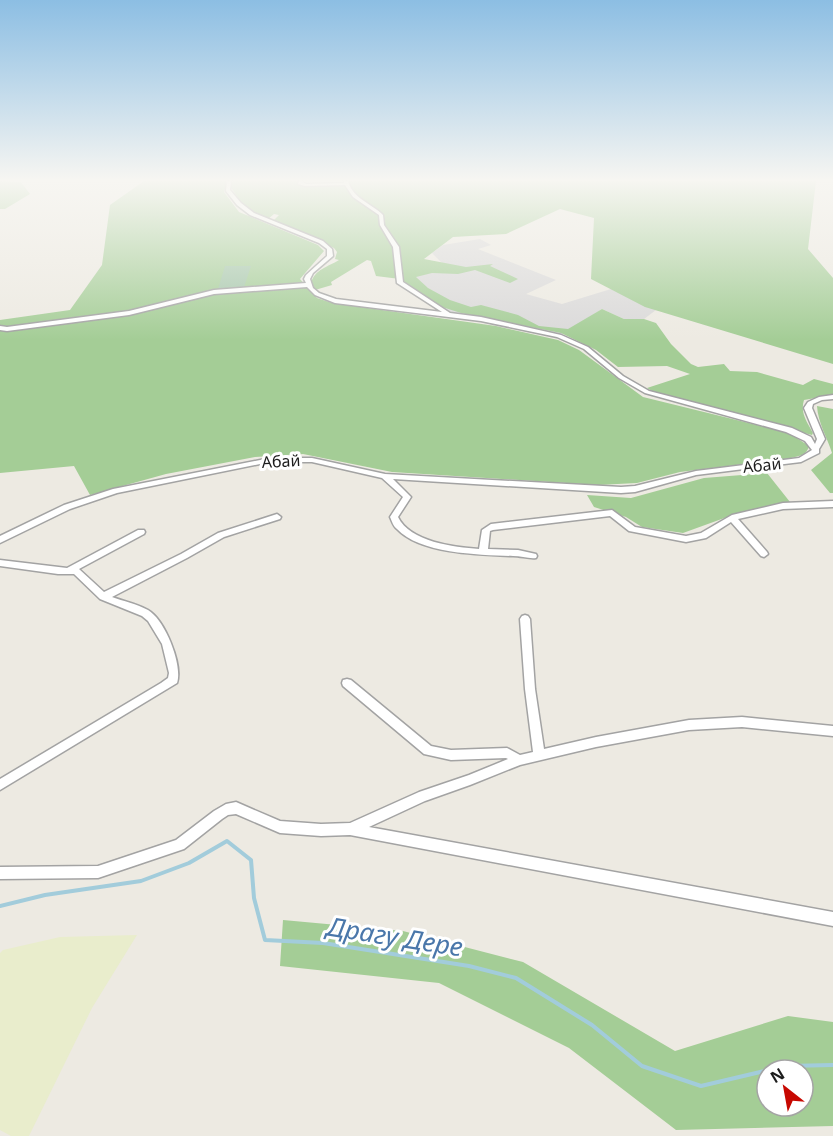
<svg xmlns="http://www.w3.org/2000/svg" width="833" height="1136" font-family="'Noto Sans',sans-serif">
<style>
.residential{fill:#dad9d9}
.farmland{fill:#e9edcc}
.forest{fill:#a4cd96;fill-rule:evenodd}
.cemetery{fill:#a3c6a9}
.lines{fill:none;stroke-linecap:round;stroke-linejoin:round}
.stream{stroke:#a2ccdb;stroke-width:4}
.minor-casing{stroke:#a3a3a3;stroke-width:3}
.minor{fill:#fff;fill-rule:evenodd}
.labels{text-anchor:middle;stroke-width:6;stroke-linejoin:round;paint-order:stroke}
.far-street-label{font-size:16px;fill:#1c1c1c;stroke:#fff}
.near-water-label{font-size:26px;font-style:italic;fill:#4a77aa;stroke:#fff}
</style>
<rect width="100%" height="100%" fill="#edeae2"/>
<path class="residential" d="M480,239L491,245L478,249L556,280L526,294L562,304L611,289L656,310L644,319H624L602,309L559,336L452,315L400,281L443,264L432,253L443,245Z"/>
<path class="farmland" d="M137,935L92,1008L29,1136H11L0,1130V953L3,950L60,937Z"/>
<path class="forest" d="M0,181L21,182L30,194L5,209H0Z
M144,181H227L224,192L239,212L318,245L324,251L300,279L317,298L332,303L496,326L558,340L579,350L643,397L789,433L809,446C807,455 799,456 791,458L680,472L637,483L598,485L392,472L303,454L255,457L166,474L90,495L74,466L0,473V320L70,310L102,265L110,205Z
M233,181H301L302,184H349V181H816L808,249L833,278V364L645,307L591,279L594,218L560,209L506,234L453,237L424,259L466,267L493,264L490,266L518,279L510,283L475,270L458,274L432,273L416,277L428,288L450,300L471,307L481,305L518,315L539,326L568,329L602,309L624,319H644L656,323L671,344L691,364L698,367L724,364L730,371L757,372L803,385L814,379L833,384V395L804,400C800,413 807,422 813,433L812,435L654,392L647,388L690,374L667,366L618,367L596,350L561,333L461,313L442,307L400,279L376,276L371,261L367,260L331,282L332,285L315,290L311,283C315,269 328,267 339,260L335,259L337,252L334,248L272,222L279,215L274,214L268,219C250,211 239,203 230,185Z
M817,406L833,409V493H830L811,470L832,453C827,437 818,423 817,406Z
M767,473L790,502L741,512L683,533L642,527L626,517L594,507L587,495L631,498L704,478Z
M283,920L403,931L523,962L675,1051L788,1016L833,1022V1126L676,1130L569,1048L439,983L280,966ZM767,1070H803V1106H767Z"/>
<path class="cemetery" d="M225,266H251L244,287L218,289Z"/>
<g class="lines">
<path class="stream" d="M0,906L45,895L141,881L189,863L227,841L251,860L254,898L265,940L323,943L469,966L516,978L592,1025L642,1066L701,1086L786,1066L833,1065"/>
<defs>
<path id="minor" d="M227,181H231L230,190L241,203L254,213L323,241L332,249L333,256L313,273L310,279L313,288L319,293L336,299L442,312L397,283L393,247L380,225L379,215L353,197L345,185L305,186L298,184L299,181H303L302,182L306,184L344,183V181H348C353,199 371,203 383,215L384,225L399,247L403,282L450,313L481,317L561,335L588,347L623,376L649,391L792,428L811,437L815,444L817,439L804,408L808,402L819,397L833,395V399L822,400L813,404L812,408L825,439L819,449V453L801,462L696,475L635,492L621,493L393,479L411,497L398,517C410,542 454,547 479,549L482,530L491,524L612,510L635,527L686,536L701,533L732,515L783,503L833,501V507L783,509L738,519L767,552L768,554L764,557L761,556L731,522L706,538L686,542L629,531L610,516L493,530L490,531L488,549L518,550L536,554L537,556L536,558C529,559 521,556 513,556C481,555 420,554 397,529C393,526 392,521 390,517L403,497L382,478L312,462H270L117,493L70,509L0,543V536L64,505L113,489L270,458H312L385,474L621,487L635,486L696,471L799,458L812,450L805,441L786,432L645,393L619,378L584,349L557,337L481,321L335,303L315,295L307,287L214,294L129,315L7,331L0,330V326L7,327L129,311L214,290L306,283L304,279L306,275L327,256V249L319,243L250,215L237,205L226,191Z
M277,514L281,517L280,519L224,537L187,558L112,597C123,601 137,604 148,610C165,620 183,665 177,683L0,790V779L161,683L168,678L169,673L162,644L148,621L142,616L100,599L74,574H58L0,566V560L67,568L138,530H144L145,532L144,534L79,569L104,592L181,554L218,533Z
M525,615L528,616L530,619L535,689L544,749L596,737L689,720L742,717L833,726V736L742,727L689,730L596,747L520,765L470,785L425,801L369,827L833,912V926L350,835L321,836L280,833L236,814L228,815L222,819L184,849L98,878L0,879V867L98,866L176,840L214,811L226,804L236,802L280,821L321,824L350,823L419,792L469,775L508,759L506,758L451,760L424,754L343,686L342,683L343,680L347,679L351,680L431,746L451,750L507,748L520,755L533,752L525,689L520,619L522,616Z"/>
</defs>
<use href="#minor" class="minor-casing"/>
<use href="#minor" class="minor"/>
</g>
<linearGradient id="sky" x2="0" y2="1"><stop stop-color="#8cbee3"/><stop offset="0.53" stop-color="#f7f6f2"/><stop offset="1" stop-color="#f7f6f2" stop-opacity="0"/></linearGradient>
<rect width="833" height="340" fill="url(#sky)"/>
<g class="labels">
<g class="far-street-label">
<text transform="translate(281 461) rotate(-3)" y="6">Абай</text>
<text transform="translate(762 465) rotate(-6)" y="6">Абай</text>
</g>
<g class="near-water-label">
<text transform="translate(395 937) rotate(9)" y="9">Драгу Дере</text>
</g>
</g>
<g transform="translate(785 1088) rotate(329)"><circle r="28" fill="#ffffff" stroke="#a4a4a4" stroke-width="1.5"/>
<path d="M0-4.5L10 22L0 15L-10 22Z" fill="#c70801"/>
<text y="-9" font-size="16" font-weight="bold" text-anchor="middle" fill="#1c1c1c">N</text>
</g>
</svg>
